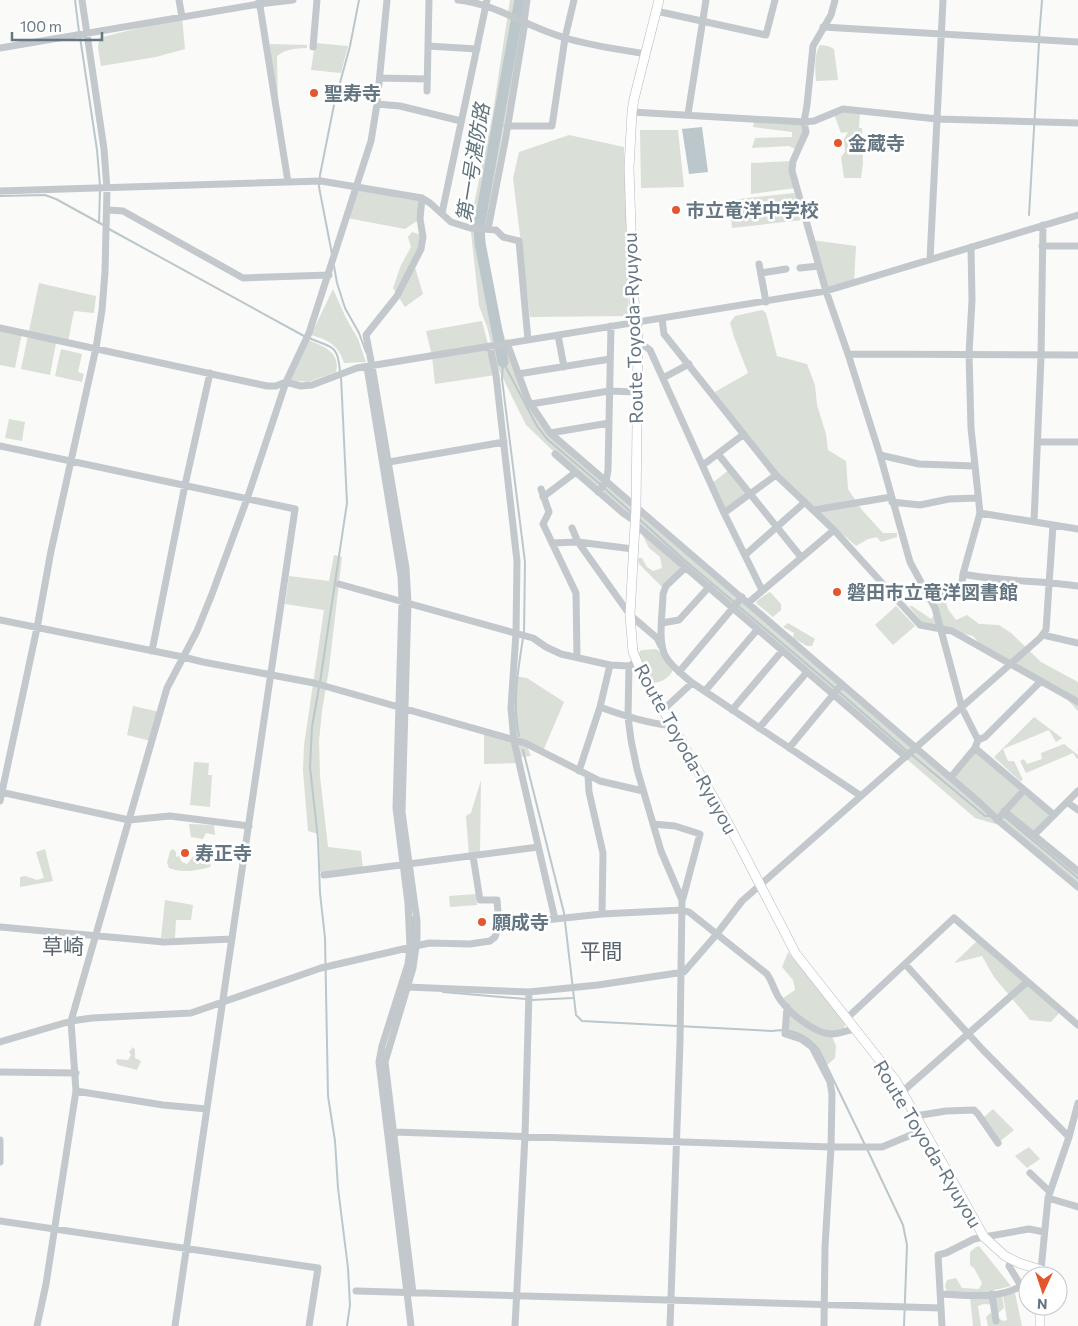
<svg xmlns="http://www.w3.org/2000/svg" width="1078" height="1326" font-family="Commissioner,'Noto Sans JP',sans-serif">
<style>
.green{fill:#dadfd7}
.water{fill:#bbc7cb}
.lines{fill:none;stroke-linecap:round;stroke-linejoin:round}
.stream{stroke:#bbc7cb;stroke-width:2}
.river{stroke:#bbc7cb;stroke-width:11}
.major-casing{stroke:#b5babe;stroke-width:10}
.minor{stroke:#c3c8cc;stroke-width:7}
.major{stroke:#fff;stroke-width:9}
.poi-dot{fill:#e4572e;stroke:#fff;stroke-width:2}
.labels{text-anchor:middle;stroke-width:5;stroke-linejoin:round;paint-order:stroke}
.poi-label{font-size:19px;font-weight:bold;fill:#657683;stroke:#fff;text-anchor:start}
.street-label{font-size:19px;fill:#657683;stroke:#fff}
.water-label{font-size:20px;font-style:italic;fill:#60757c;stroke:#fff}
.quarter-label{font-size:21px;fill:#57646e;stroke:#fff}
</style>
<rect width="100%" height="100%" fill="#fafaf8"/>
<path class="green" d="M510,0H527L485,229C484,274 504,344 523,386C531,403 543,419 553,435L950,778L975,748L1051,815L1034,833L1078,871V885L1006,827L975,818L679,562L680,569L663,588L639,564L637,558H642L647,567L653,571L662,568L660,557L649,548L642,534L655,542L574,471L526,425L497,366L487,327L479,306L470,223L492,118Z
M182,17L185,49L156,57L101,66L98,48L99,38Z
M315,43L348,46L341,73L311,70Z
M270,44L307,45V48C295,49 287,48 277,56L278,103L268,48Z
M820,45L828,46L834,49L838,80L816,81C815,70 814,54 820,45Z
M860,110L859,128H862L863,164L861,178H844L841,157L845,152L844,139L848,132L841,133L834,114Z
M754,122L803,123L806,132L797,150L789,146L752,148L755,138L792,137V132L753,127Z
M640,130H678L684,187L641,188Z
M569,135L624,147L629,316L530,317L513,178L519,152Z
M793,161L796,188L751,194V163Z
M355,189L422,198L420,219L405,229L347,218Z
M794,193L803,220L732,228L729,200Z
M412,232L422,235L414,264L423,294L405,307L393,288L401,265L411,247L408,237Z
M811,240L856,246L854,283L826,291Z
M39,283L96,296L94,313L74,311L68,342L56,343L50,375L21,369Z
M333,289L346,318L358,339L366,362L344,363C339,346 329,340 311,335Z
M762,310L766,313L777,356L807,364L815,385L817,405L826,434L828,450L846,461L848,489L862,510L883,533H897V537L881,542L877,537L868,539L856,546L776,475L722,406L715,392L748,373L734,337L730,323L735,316Z
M482,321L496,375L435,384L432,356L426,331Z
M0,328L22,333L15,368L0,365Z
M306,339C322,346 341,351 336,372L308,382L290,380Z
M61,349L82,354L78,372L84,374L82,382L55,376Z
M9,419L25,422L22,441L5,438Z
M730,469L748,495L724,513L711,484Z
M334,555L342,557L329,669L322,711L319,741L320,776L328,847L361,851L363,868L324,875L320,871L319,834L308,831L303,771L304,745L324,610L285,604L289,576L329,581Z
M770,592L781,604V610L773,617L756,603L758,600Z
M953,596L946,603L948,609L956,620L967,615L979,624L999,625L1011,633L1041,662L1078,682V711L1052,683L1033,678L984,649L973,636L924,625L909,606H912L931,619L937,611L930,597Z
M896,606L915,626L893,645L875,625Z
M788,623L815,639L812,646H807L793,638L794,633L783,627Z
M656,649L665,655L673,670C668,680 658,684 647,683L638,655L641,650Z
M513,676L527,678L564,702L543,751L526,744L531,756L518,757L519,763L484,764V732L514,741L511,708Z
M133,706L160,712L151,741L127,735Z
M1034,717L1062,738L1056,742L1049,730L1003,749L1008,761H1014L1023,780L1020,781L994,757Z
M1064,744L1078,755V758L1077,759L1073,753L1026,773L1020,761L1024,759L1027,764L1042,759L1041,753Z
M194,762L209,763L208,775H212L210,807L190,805Z
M481,780L480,855L469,856L466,816L471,813Z
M189,824L214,825L215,835L206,833L203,839L191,837Z
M207,847L212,859L210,867C198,871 180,873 169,868L167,863L170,851L173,849L176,852V857L179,856L182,862L187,864L196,853V849Z
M45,849L53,881L20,887V877L25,876L37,880L44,878L36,852Z
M476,894L477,905L450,907L449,896Z
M165,900L193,905L191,920H176L175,938H161Z
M977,941L1061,1011L1051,1022L1030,1020L994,977L982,956L954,963Z
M788,952L805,972L816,980L845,1025L843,1031L831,1034L836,1046L835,1058L824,1068L807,1043L787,1035V1007L780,1000L795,990L793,980L782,967Z
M133,1047L135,1050V1058L141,1061L137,1070L118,1065L116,1062L117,1059L128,1060L131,1055L129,1052Z
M993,1109L1014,1130L998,1143L982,1119Z
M1029,1147L1040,1159L1027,1168L1015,1156Z
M979,1246L1011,1286L983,1293L947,1292L945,1286L947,1280L956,1278L962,1288L979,1289L982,1283L974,1268L970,1265V1252L976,1247Z
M1015,1293L1022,1326H988L986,1317L990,1313L1003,1321L1007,1320L1003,1295Z
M1002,1295L1004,1308L997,1314L994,1305L984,1304L978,1306L981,1326H973L970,1297Z"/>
<path class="water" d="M702,127L708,172L689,174L682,129Z"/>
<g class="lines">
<path class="stream" d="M75,0L79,32
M80,37L97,150L100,186
M1039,38L1042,0
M0,196L45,195L56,199L105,226
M1029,215L1039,43
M99,223L100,190
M109,229L304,336
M332,254L319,187L320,175L334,105L350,46L359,0
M334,266L337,283L345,308L359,333L366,352
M309,338C331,348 338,343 340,372
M503,362L537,426L547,439L601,485
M503,364L502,379L525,562L524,633
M604,488L632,513
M638,518L683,559L734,602
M737,605L835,688
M320,682L347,503L341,377
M319,687L312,727L310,767L318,839L320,893L325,938L328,1096L335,1141L338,1188L348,1268L350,1305L347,1326
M838,691L908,752
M519,736C512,703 518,671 523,638
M523,750L564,913L576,1015L582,1021L772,1031C792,1028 807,1035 819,1050L865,1145
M912,755L985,816H990
M1002,817H1005L1078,878
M413,917V942
M443,992L526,999
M531,1000L573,998
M867,1149L903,1225L907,1245L904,1326"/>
<path class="river" d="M503,362L480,243L479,227L520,0"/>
<defs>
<path id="major" d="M659,0L634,99L632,112L629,168L633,288L638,341L636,507L630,615L633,652L642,673L728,823L796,954L896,1081L984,1237L1005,1256L1019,1263L1041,1270V1276
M1040,1326V1306"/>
</defs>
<use href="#major" class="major-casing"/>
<path class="minor" d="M179,0L182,17
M259,0L288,182
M458,0C498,4 528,28 566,38C591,46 619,49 645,54
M835,0L831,15L813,46L807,105L804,122L806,132L793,161L792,171L826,291L848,354L880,455L910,562L935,608L962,708L978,740L975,748L951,777
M656,11L766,35L775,0
M524,22L527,0
M823,27L1078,42
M428,46L477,49
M313,47L317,0
M0,48L259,4L293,0
M380,78L427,79
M427,91L429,0
M377,104L400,106L461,121
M632,112L804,122L814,121L843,109L937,119L1078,123
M688,114L706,0
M507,126H552L565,38L574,0
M0,191L321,181L422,198L430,203L451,222L470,228L496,230L503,237L519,241L528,340
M108,210L123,211L243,278L329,275
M442,213L487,0
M488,229L506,136L525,22
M1042,246H1078
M930,259L943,0
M759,264L766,302
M800,268L819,266
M761,273L786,269
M662,319L664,334L776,475L834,530L920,625L952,631L1078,702
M0,328L267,386H276L286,382L301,386L312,385L357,368L826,291L1078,215
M558,335L564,367
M638,341L650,350L724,513L762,590
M507,343L528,400L550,433L980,803L1000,822L1078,887
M490,347L496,375L517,561L516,633L511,708L514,741L555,919
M848,354L1078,355
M367,367L401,576L402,601L396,808L408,903L410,948L408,964L382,1046L379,1062L411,1326
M518,374L610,359
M663,378L689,364
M531,404L609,391L637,392
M550,433L609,423
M1039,442H1078
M0,446L295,509L175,1326
M555,454L623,513L635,521
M718,454L801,557
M880,455L919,464L975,466
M389,462L504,442
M703,465L744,434
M541,489L549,512L543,524L576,593L577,656
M598,492L606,482L608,470L611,326
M543,497L576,472
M892,502L920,505L949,499L978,498
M814,510L891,497
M724,513L776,475
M980,513L1078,529
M1034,522L1041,357L1043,225
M635,524L906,757
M572,528L578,542L630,615L657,638L661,646
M552,543L578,542L633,549
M745,555L805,502
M685,568L666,586L663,594C663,610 657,643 666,657C672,667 682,674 691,682L861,796
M963,574C1001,582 1040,580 1078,586
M339,584L533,638L546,647L561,654L610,665L629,666L636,662
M928,596L961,592L963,574L980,513L971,428L969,354L972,300L971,247
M748,603L834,530
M0,620L183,657L203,662L314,683L525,743L600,781L643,791
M662,623L679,620L709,587
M1043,635L1078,643
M152,651L185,485L210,373
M629,666L628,717L631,740L637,769L661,851L682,900L680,1042L670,1326
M679,672L742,597
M705,691L757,630
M600,707C624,716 647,723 672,726
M663,710L692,683
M732,710L782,651
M759,728L807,672
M978,740L985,737L1040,682
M789,748L842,684
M975,748L1054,815
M579,771L600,707L610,665
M588,776L589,792L603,853L602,914
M0,792L129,820L170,816L249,826
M0,801L37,628L51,551L96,348L102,310L105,272L107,189L104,149L82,0
M1067,802L1078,810
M1004,811L1078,871
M997,820L1024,790
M653,824L675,826L700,834L683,898
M1034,835L1078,791
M324,875L538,847
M499,925L602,914L682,910L689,912L767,974C772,981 774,990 779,998C788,1012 815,1034 832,1034C840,1034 848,1030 855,1029
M0,927L164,942L232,939
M905,964L982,1049L1069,1137
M407,987L529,992L598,985L684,972L716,935L742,901L1040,638L1046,630L1053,525
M787,1007L785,1034L801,1039L812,1047L830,1082L832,1094L831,1147L825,1247L824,1326
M847,1018L954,918L1078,1025
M0,1042L71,1021L92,1018L191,1013L321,968L429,943L470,944L490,941L495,937L499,925L497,900H480L473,856
M0,1072L76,1073
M76,1091L163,1105L207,1109
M902,1092L1027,982
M915,1116L946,1111L974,1110L978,1114L998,1143
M394,1132L831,1147H882L923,1130
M0,1140V1162
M1030,1173L1050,1192
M1048,1198L1078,1207
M0,1221L318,1268L309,1326
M1041,1270L1048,1198L1069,1137L1078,1103
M356,1291L941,1308
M413,1293L385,1062L413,968L417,939V921L402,812L408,603L406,568L372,366L366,335L397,296L421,249L423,237L420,219L422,198
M940,1294C967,1295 998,1300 1021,1286L1009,1266L1012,1259
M992,1294L996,1321
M37,1326L46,1284L76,1091L71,1021L167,688L197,631L212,594L247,499L286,382L309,333L371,141L377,104L387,0
M515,1326L525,1136L529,992
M942,1326L938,1255L946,1253L974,1239L984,1237L1029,1229L1044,1232"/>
<use href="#major" class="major"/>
</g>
<g class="poi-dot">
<circle cx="314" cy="93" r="5"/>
<circle cx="838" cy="143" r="5"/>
<circle cx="676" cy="210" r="5"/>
<circle cx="837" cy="592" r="5"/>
<circle cx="185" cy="853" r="5"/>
<circle cx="482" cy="922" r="5"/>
</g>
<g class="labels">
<g class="poi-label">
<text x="324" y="100">聖寿寺</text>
<text x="848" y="150">金蔵寺</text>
<text x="686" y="217">市立竜洋中学校</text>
<text x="847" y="599">磐田市立竜洋図書館</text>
<text x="195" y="860">寿正寺</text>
<text x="492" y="929">願成寺</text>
</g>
<g class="street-label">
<text transform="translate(633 328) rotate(-92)" y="7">Route Toyoda-Ryuyou</text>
<text transform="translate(686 749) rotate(61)" y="7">Route Toyoda-Ryuyou</text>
<text transform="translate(928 1144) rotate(59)" y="7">Route Toyoda-Ryuyou</text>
</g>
<g class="water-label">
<text transform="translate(473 163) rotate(-81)" y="7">第一号湛防路</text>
</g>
<g class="quarter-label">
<text x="63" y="954">草崎</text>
<text x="601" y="959">平間</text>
</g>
</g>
<g transform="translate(1043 1291) rotate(183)"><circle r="24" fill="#ffffff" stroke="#c1c8cd"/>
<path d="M0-4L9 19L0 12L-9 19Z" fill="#e4572e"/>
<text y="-8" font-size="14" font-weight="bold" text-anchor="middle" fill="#657683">N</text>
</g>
<path d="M12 32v8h90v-8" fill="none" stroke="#657683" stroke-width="2.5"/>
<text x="20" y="32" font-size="15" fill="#657683" stroke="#ffffff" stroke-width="4" paint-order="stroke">100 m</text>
</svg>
